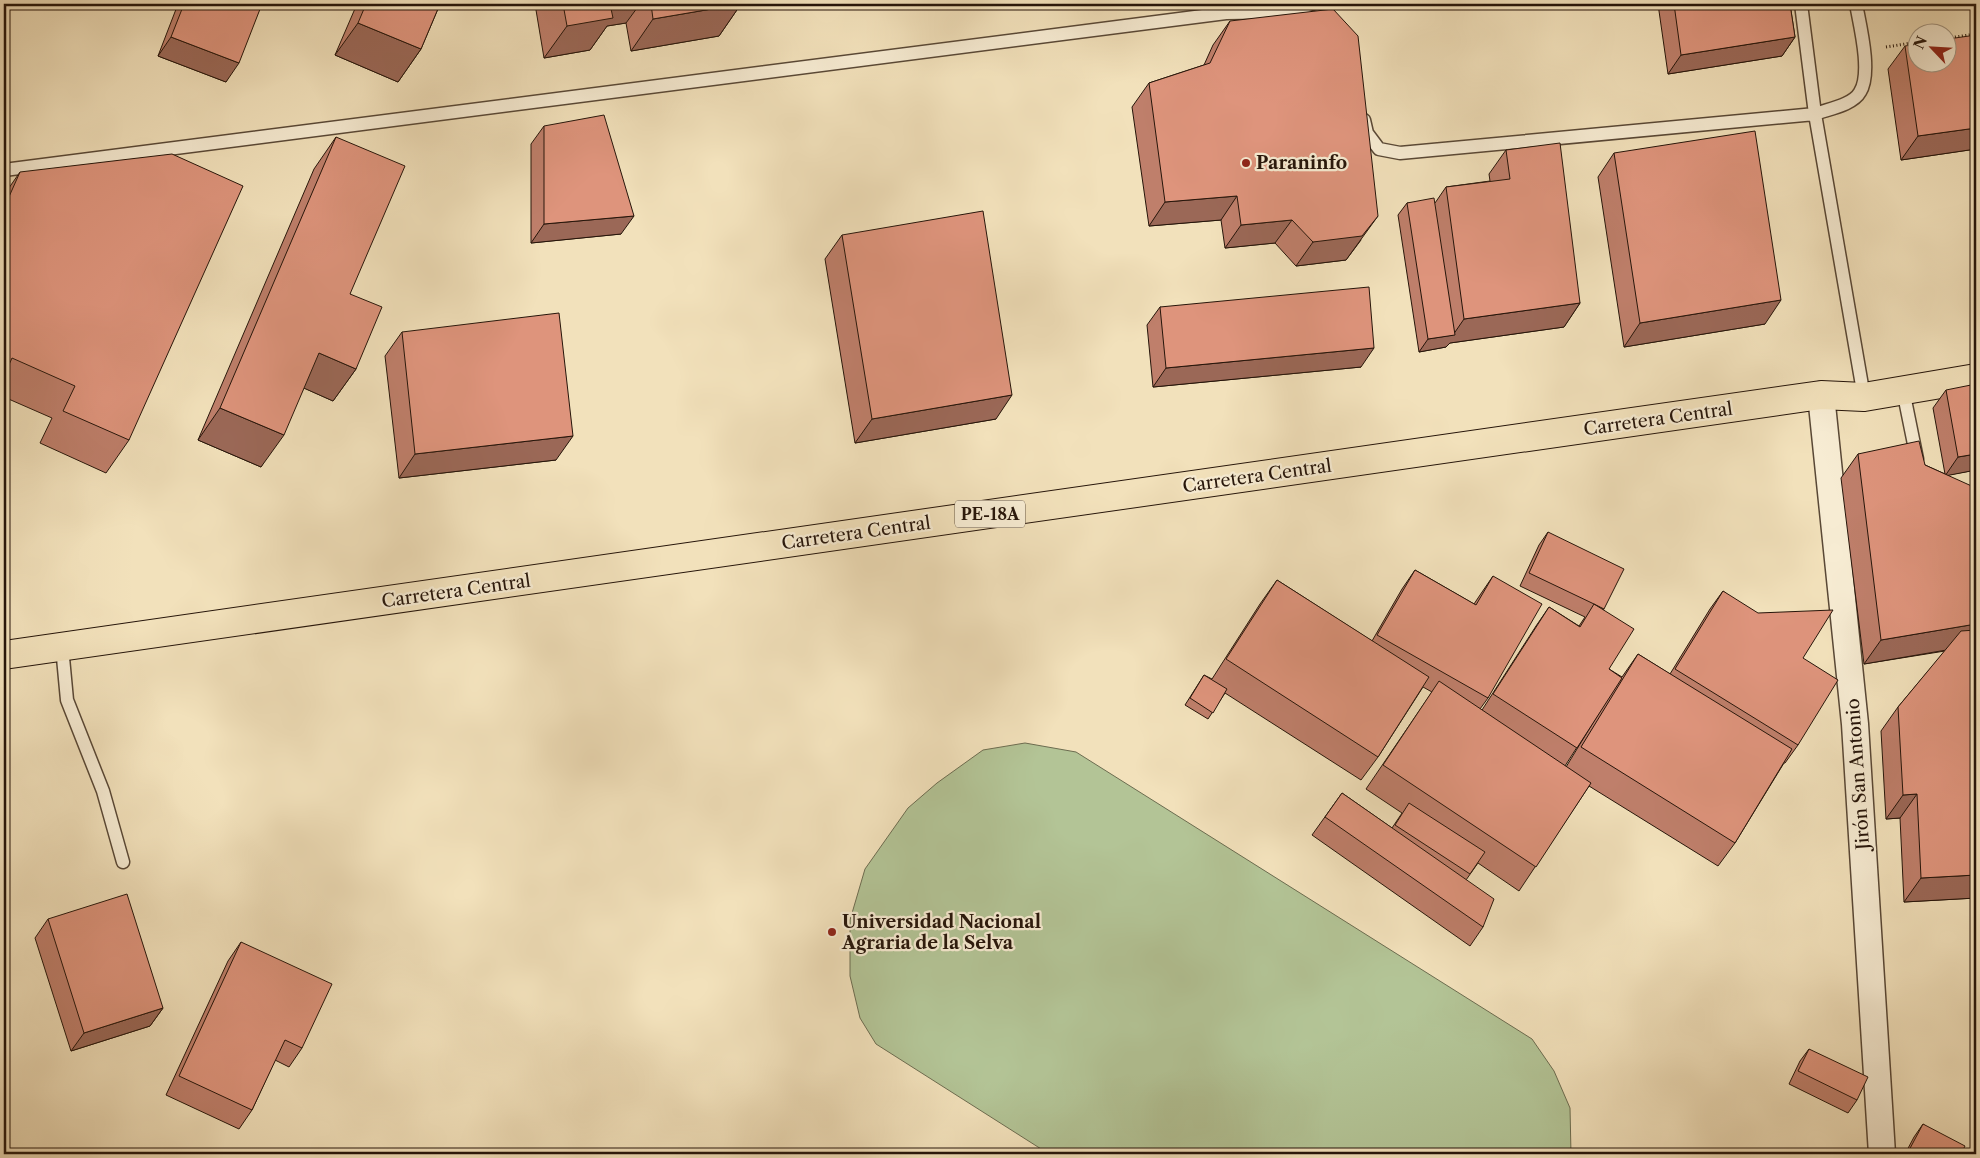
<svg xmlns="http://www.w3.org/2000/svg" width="1980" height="1158" font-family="'Libre Caslon Text',serif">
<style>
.green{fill:#b3c496;stroke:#6c6c50}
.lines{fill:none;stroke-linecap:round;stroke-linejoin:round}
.lane-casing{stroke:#594836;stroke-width:15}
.street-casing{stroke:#594836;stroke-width:29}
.highway-casing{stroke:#26150a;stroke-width:30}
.path{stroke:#26150a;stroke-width:3;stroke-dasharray:1 2.5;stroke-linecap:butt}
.lane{stroke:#f7ecd3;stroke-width:12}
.street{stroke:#f7ecd3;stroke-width:26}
.highway{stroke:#f2e1bb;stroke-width:28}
.wall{fill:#bf7f6b;stroke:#26150a;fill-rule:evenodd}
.shaded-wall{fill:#9b6857;stroke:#26150a}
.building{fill:#de947c;stroke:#26150a}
.poi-dot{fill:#8f2418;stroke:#f7ecd3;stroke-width:2}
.labels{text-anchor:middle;stroke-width:4.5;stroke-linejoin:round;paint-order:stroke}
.shield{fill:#f7ecd3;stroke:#655646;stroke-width:1}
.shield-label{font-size:16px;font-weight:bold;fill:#26150a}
.poi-label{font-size:18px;font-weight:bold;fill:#26150a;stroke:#f7ecd3;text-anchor:start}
.street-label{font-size:18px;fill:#26150a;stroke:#f7ecd3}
</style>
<rect width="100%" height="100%" fill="#f2e1bb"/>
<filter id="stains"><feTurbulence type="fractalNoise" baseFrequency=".004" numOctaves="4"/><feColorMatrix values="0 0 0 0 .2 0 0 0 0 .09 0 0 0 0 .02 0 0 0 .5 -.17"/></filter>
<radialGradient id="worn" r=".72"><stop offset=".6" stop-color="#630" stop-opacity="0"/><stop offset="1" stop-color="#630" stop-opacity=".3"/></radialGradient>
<path class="green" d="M1025,743L1076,752L1532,1039L1554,1071L1570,1108L1571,1154H1049L876,1044L860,1018L850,976V920L865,869L908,808L937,783L983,750Z"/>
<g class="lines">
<defs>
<path id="lane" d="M1801,4L1815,114L1864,397
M1364,120L1367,133L1379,149L1400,153L1815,114C1828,109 1853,105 1860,92C1872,73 1860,26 1856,4
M4,170L1226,13L1294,12L1315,18
M1903,390L1917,459
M62,647L67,700L103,791L123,862"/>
<path id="street" d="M1821,395L1855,724L1882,1154"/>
<path id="highway" d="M4,655L1821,395L1864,397L1976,378"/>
</defs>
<use href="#lane" class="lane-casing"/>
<use href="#street" class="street-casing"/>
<use href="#highway" class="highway-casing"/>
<path class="path" d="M1948,38L1976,34
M1886,47L1918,42"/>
<use href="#lane" class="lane"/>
<use href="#street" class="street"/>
<use href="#highway" class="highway"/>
</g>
<path class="wall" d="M178,4H262L226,82L158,56Z
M357,4H440L421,49L398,82L335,55Z
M535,4H741L719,36L631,51L626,23L607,26L590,50L544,58Z
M1658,4H1790L1795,37L1782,56L1668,74Z
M1230,21L1361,240L1346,260L1296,266L1275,243L1225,248L1221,220L1149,226L1132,107L1149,83L1204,65L1213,45Z
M1905,46L1976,149L1901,160L1888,69Z
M544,126L621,234L531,243V144Z
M336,137L350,294L356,369L333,401L304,388L261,467L198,440L314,169Z
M1506,150L1580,303L1564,327L1450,343L1446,347L1419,352L1398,215L1407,203H1435L1446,187L1490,181L1489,174Z
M1614,153L1765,324L1624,347L1598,177Z
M20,172L129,440L106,473L40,443L52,418L4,397V195Z
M842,235L996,419L855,443L825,259Z
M1160,307L1361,367L1153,387L1147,325Z
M402,332L556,460L399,478L385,356Z
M1946,390L1976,470L1948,475L1976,898L1904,902L1900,818L1886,819L1881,731L1898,707L1945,651L1864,664L1841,478L1858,454L1925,465L1945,474L1933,408Z
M1548,532L1604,610L1609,669L1622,677L1638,654L1670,674L1710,609L1723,591L1803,658L1798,745L1785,763H1784L1735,843L1718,866L1589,786L1519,891L1478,863L1466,880L1483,927L1470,946L1312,835L1342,793L1392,828L1402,813L1366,789L1432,692L1423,687L1378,757L1361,780L1225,693L1208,719L1185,705L1204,675L1212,679L1260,604L1277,580L1372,641L1402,589L1415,570L1474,604L1480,595L1493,576L1488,698L1480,709L1482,710L1536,626L1549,607L1579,626L1585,617L1520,586L1539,545ZM1602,708L1566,767L1565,766Z
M48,919L163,1008L150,1026L71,1051L35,938Z
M241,942L302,1048L289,1067L275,1060L252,1110L239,1129L166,1095L228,961Z
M1809,1049L1857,1100L1848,1113L1789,1084L1800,1061Z
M1923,1124L1961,1154H1905L1914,1137Z"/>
<path class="shaded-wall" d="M605,4H640L626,23L607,26L590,50L544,58L567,26Z
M741,4L719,36L631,51L653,19Z
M358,23L421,49L398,82L335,55Z
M171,37L239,63L226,82L158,56Z
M1795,37L1782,56L1668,74L1681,55Z
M1976,128V149L1901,160L1918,136Z
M1237,196L1221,220L1149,226L1165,202Z
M634,216L621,234L531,243L544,224Z
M1378,216L1346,260L1296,266L1313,242Z
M1292,220L1275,243L1225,248L1241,225Z
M1781,300L1765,324L1624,347L1640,323Z
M1580,303L1564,327L1450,343L1446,347L1419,352L1428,339L1453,335L1464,319Z
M1374,348L1361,367L1153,387L1166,368Z
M319,353L356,369L333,401L297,385Z
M1012,395L996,419L855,443L872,419Z
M220,408L284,435L261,467L198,440Z
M573,436L556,460L399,478L415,454Z
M1976,454V470L1945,476L1958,457Z
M1976,624V645L1864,664L1881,640Z
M1917,794L1900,818L1886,819L1903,795Z
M1976,875V898L1904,902L1921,878Z
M163,1008L150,1026L71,1051L84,1033Z"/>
<path class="building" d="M184,4H262L239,63L171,37Z
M366,4H440L421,49L358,23Z
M563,4H610L613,18L567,26Z
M651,4H741L653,19Z
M1674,4H1790L1795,37L1681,55Z
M1333,9L1358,36L1378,216L1362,236L1313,242L1292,220L1241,225L1237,196L1165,202L1149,83L1210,63L1230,21Z
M1976,35V128L1918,136L1905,46L1918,44V62H1948V39Z
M604,115L634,216L544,224V126Z
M1755,131L1781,300L1640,323L1614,153Z
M336,137L405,166L350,294L382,307L356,369L319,353L284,435L220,408Z
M1560,143L1580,303L1464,319L1446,187L1510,179L1506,150Z
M172,154L243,186L129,440L63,411L75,386L12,358L4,376V208L20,172Z
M1434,198L1455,335L1428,339L1407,203Z
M983,211L1012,395L872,419L842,235Z
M1369,287L1374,348L1166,368L1160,307Z
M559,313L573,436L415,454L402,332Z
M1976,384V454L1958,457L1946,390Z
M1919,441L1925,465L1976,488V624L1881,640L1858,454Z
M1548,532L1624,569L1604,609L1594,604L1529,573Z
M1415,570L1476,605L1493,576L1542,604L1488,698L1377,635Z
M1277,580L1429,677L1378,757L1226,659Z
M1723,591L1758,613L1833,610L1803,658L1838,680L1798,745L1675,669Z
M1594,604L1634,629L1609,669L1622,678L1577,748L1493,694L1549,607L1580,627Z
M1976,630V875L1921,878L1917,794L1903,795L1898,707L1961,631Z
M1638,654L1792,749L1735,843L1581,747Z
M1204,675L1227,689L1213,713L1190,698Z
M1439,681L1591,783L1536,867L1383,765Z
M1342,793L1494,899L1483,927L1325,817Z
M1409,803L1485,852L1470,874L1395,825Z
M127,894L163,1008L84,1033L48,919Z
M241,942L332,984L302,1048L285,1040L252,1110L179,1076Z
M1809,1049L1868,1077L1857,1100L1798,1071Z
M1923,1124L1965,1146L1961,1154H1907Z"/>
<g class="poi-dot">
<circle cx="1246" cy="163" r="5"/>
<circle cx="832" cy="932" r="5"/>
</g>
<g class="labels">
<rect class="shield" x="955" y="500.5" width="70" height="27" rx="4"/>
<g class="shield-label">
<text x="990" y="520">PE-18A</text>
</g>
<g class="poi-label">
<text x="1256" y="169">Paraninfo</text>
<text x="842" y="928">Universidad Nacional<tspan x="842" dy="21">Agraria de la Selva</tspan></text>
</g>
<g class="street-label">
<text transform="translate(1658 419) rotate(-8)" y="6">Carretera Central</text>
<text transform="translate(1257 476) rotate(-8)" y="6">Carretera Central</text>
<text transform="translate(856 533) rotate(-8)" y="6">Carretera Central</text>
<text transform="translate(456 591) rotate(-8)" y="6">Carretera Central</text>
<text transform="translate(1858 774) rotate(-94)" y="6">Jirón San Antonio</text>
</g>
</g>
<rect width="1980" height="1158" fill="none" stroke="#f2e1bb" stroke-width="20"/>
<rect x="5" y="5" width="1970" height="1148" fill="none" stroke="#26150a" stroke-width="2.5"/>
<rect x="10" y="10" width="1960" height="1138" fill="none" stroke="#26150a"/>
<g transform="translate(1932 48) rotate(295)"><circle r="24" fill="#f7ecd3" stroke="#a39683"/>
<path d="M0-4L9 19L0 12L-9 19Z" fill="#8f2418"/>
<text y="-8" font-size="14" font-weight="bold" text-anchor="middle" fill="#26150a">N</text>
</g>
<rect width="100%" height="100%" filter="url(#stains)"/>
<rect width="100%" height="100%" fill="url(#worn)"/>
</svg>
